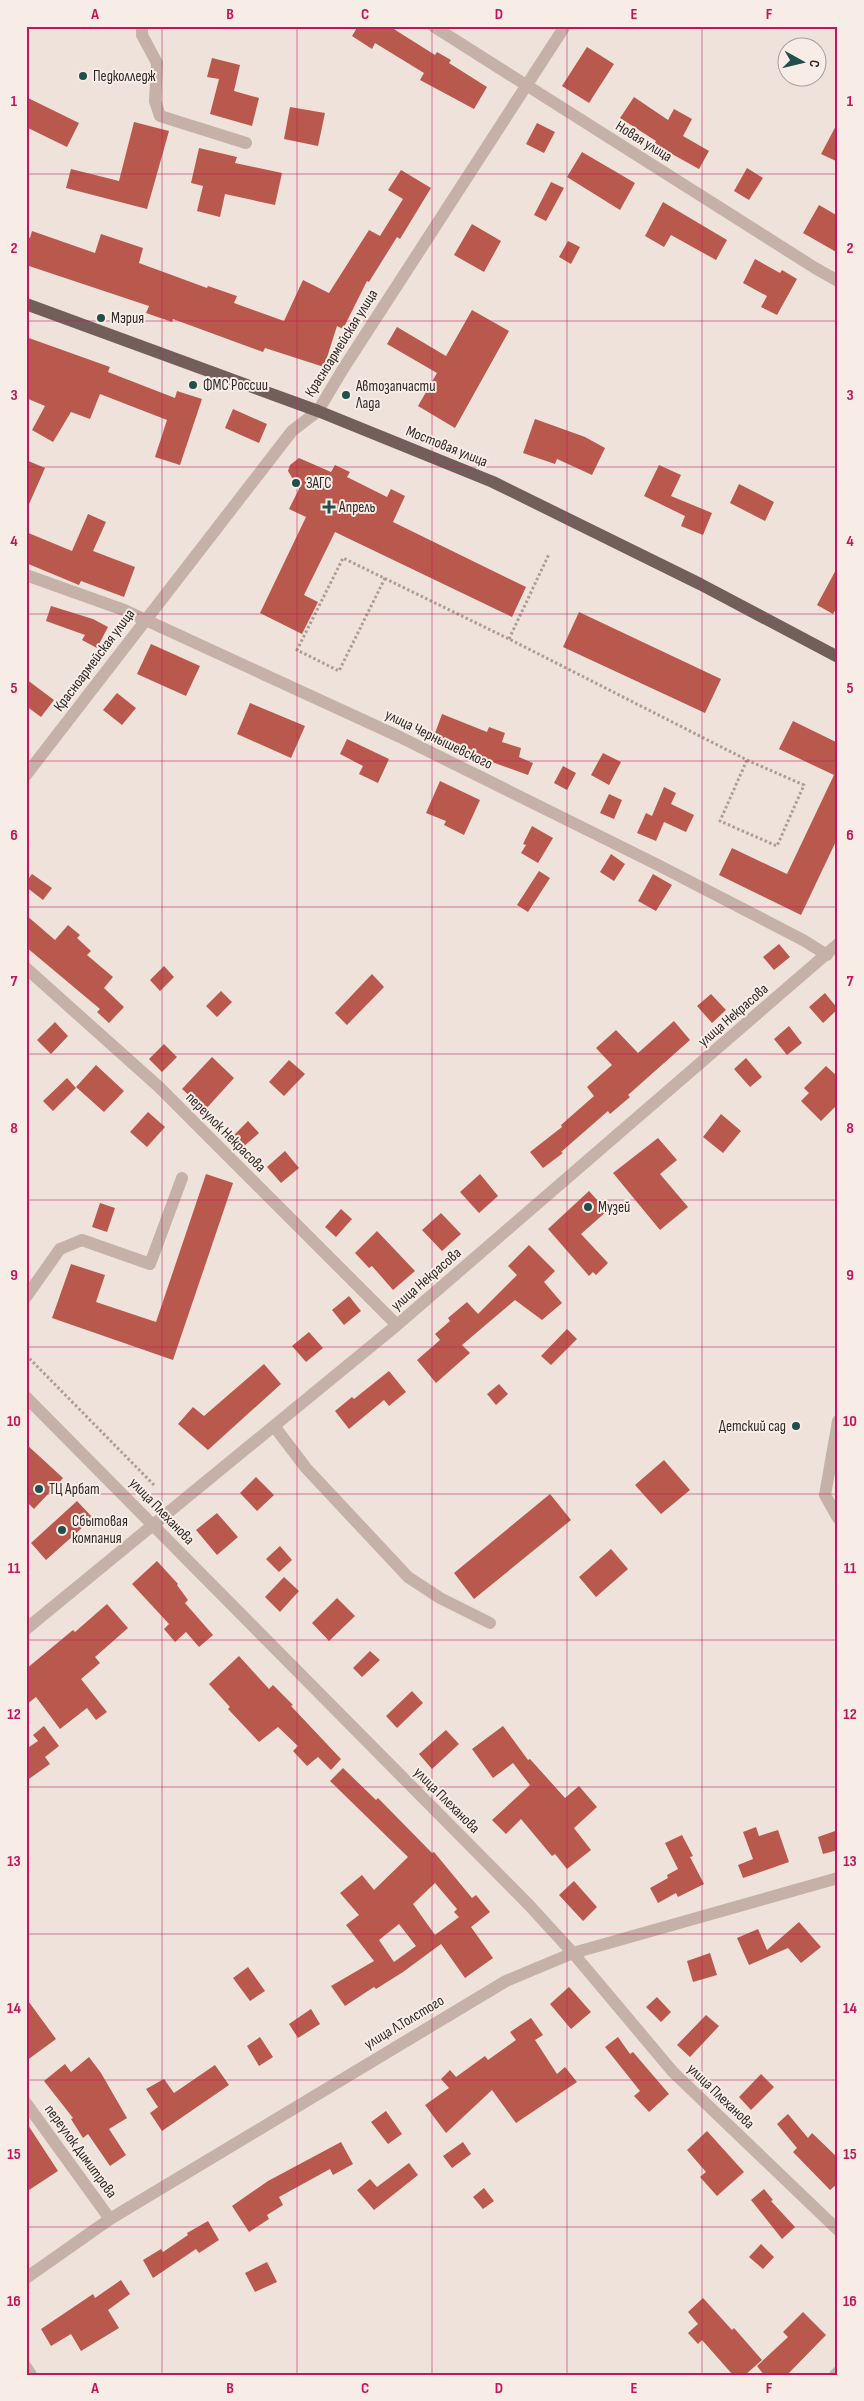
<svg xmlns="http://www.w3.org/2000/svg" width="864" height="2401" font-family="'Sofia Sans Condensed',sans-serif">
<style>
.building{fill:#b9594d;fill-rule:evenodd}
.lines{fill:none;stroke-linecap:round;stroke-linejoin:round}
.path{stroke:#b09b92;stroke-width:3;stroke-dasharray:2.5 2.5;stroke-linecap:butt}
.minor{stroke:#c5b1a7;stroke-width:12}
.major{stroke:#735f59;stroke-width:12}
.grid{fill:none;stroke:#c2185b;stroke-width:1;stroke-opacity:0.55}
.poi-dot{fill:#214f4c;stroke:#f7ede6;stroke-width:2}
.labels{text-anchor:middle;stroke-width:4;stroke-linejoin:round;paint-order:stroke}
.poi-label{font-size:15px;fill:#322927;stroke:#f7ede6;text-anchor:start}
.street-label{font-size:15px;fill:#322927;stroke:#f7ede6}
.neatline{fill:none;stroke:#c2185b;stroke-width:2}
.grid-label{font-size:16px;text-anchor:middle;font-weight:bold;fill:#c2185b}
</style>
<rect width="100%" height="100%" fill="#eee2da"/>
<path class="building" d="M358,26H389L435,55L437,52L451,60L449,63L487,87L474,109L420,80L424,73L375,43L372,49L352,36Z
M587,47L614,64L589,103L562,86Z
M212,58L240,65L234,91L259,98L252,126L210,114L219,79L207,77Z
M26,97L79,123L67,147L26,127Z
M634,97L668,120L674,109L692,119L683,136L709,151L699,169L654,144L656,141L620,118Z
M290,107L325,113L318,146L284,139Z
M134,122L169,131L147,209L66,188L71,169L119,181Z
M838,122V162L821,154Z
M537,123L555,132L544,153L526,144Z
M199,148L237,157L235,163L282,173L275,205L225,194L220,217L197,211L203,186L191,183Z
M582,152L635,183L620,210L567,177Z
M747,168L763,178L749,200L734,191Z
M401,170L431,188L400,239L397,237L369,282L367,281L343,329L337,326L324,367L265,348L263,352L173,319L172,322L146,313L149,306L26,265V236L30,238L32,231L95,253L101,234L143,248L139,263L207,288L208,286L237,296L234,303L284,321L303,280L329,293L369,230L380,236L403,199L388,190Z
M551,182L564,188L546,221L534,215Z
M663,202L727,240L716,260L671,235L664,247L645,236Z
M819,205L838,216V253L803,233Z
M472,224L501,241L484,272L454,255Z
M568,241L580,247L571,264L559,257Z
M755,259L780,273L782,270L797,279L777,315L761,307L767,296L743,283Z
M472,310L509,331L455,428L418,406L437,373L387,344L397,327L446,356Z
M26,337L110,367L108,372L175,398L177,391L202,399L180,465L155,457L167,420L100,394L90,419L71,412L53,442L32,430L45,406L26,398Z
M233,409L267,424L259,443L225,428Z
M535,419L585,437L605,448L592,475L557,459L555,464L523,453Z
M299,458L331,472L335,465L350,472L347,477L387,497L391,489L405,496L393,522L526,587L512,617L335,532L304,595L318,602L302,634L260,613L306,517L289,509L299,489L288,471L290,465Z
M26,460L45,468L26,511Z
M659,465L681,475L671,496L712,513L703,535L681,526L685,516L644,496Z
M739,484L774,502L765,521L730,503Z
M88,514L106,522L93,551L135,567L124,597L81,581L79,585L26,563V532L72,551Z
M838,566V606L833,614L817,605Z
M51,606L93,619L108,627L97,648L82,640L85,635L46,621Z
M579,612L721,679L705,713L563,647Z
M151,644L200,666L186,696L137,674Z
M26,679L54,700L41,717L26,706Z
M117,693L136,708L122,725L103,710Z
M250,703L305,726L291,758L237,734Z
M442,714L487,732L489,727L505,733L502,742L521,748L519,757L533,763L528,775L478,757L479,754L434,736Z
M793,721L838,743V837L801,915L719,875L732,848L787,874L834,775L779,749Z
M347,739L389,759L378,783L359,774L363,766L340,754Z
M603,753L621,762L609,785L591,775Z
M563,766L576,773L567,790L554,783Z
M440,781L480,800L464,835L444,825L446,821L426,813Z
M664,787L676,793L671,804L694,815L686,832L664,822L656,841L637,833L646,813L652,816Z
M609,794L622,800L614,819L600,813Z
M532,826L553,838L538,863L521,853L526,845L523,844Z
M611,854L625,864L614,881L600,872Z
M539,871L550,878L528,912L517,905Z
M32,874L52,888L43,900L26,887V882Z
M653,874L672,885L656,911L638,901Z
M26,915L55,940L68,925L80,935L77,938L91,951L87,955L113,977L104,988L124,1007L109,1023L97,1012L100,1009L26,947Z
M779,944L790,957L774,970L763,957Z
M164,966L174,977L160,991L150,980Z
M372,974L384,987L347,1025L335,1013Z
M221,991L232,1002L217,1017L206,1006Z
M825,993L838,1009L823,1023L809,1007Z
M711,994L726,1010L712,1023L697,1006Z
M674,1021L690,1040L628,1095L630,1097L610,1114L608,1111L561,1152L563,1153L543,1168L530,1152L562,1127L561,1125L594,1096L587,1087L612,1065L596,1048L616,1030L638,1053Z
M55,1022L68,1036L51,1054L37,1040Z
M789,1026L802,1043L787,1055L774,1039Z
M164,1044L177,1057L162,1072L149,1059Z
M212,1057L234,1078L205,1110L182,1089Z
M746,1058L762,1077L750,1087L734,1069Z
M289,1060L305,1074L284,1096L269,1082Z
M96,1065L124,1091L104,1112L76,1087Z
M826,1066L838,1077V1104L821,1121L801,1101L809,1093L804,1088Z
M67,1078L76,1088L53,1111L43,1101Z
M148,1112L165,1127L147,1147L130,1132Z
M721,1114L741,1131L723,1153L703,1137Z
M248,1121L259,1133L243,1147L233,1136Z
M658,1138L677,1160L660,1174L688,1207L660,1230L613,1173Z
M285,1151L299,1168L281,1183L267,1167Z
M206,1174L233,1183L173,1360L52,1318L71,1264L105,1275L96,1302L156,1322Z
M480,1174L498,1196L479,1213L460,1192Z
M589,1191L607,1211L581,1234L608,1263L596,1275L593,1272L589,1276L548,1229Z
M100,1203L115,1208L107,1232L92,1227Z
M341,1209L352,1219L336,1237L325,1227Z
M441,1213L461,1234L442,1251L422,1230Z
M377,1231L415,1271L393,1290L372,1266L369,1268L355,1253Z
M529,1245L555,1271L544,1282L562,1303L542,1320L515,1300L462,1345L470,1353L436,1383L417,1360L440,1340L435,1334L450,1321L448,1318L467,1302L478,1314L517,1275L508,1266Z
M349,1296L361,1311L344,1325L332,1310Z
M567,1329L577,1339L551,1365L541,1356Z
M309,1332L323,1348L306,1362L292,1346Z
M264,1364L281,1384L208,1450L178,1424L193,1407L204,1416Z
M389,1371L406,1392L389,1406L384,1400L349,1429L335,1411L352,1397L354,1399Z
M499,1384L508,1394L496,1405L487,1394Z
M26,1444L63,1478L34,1509L26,1501Z
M664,1460L690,1490L661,1514L635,1485Z
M256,1477L274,1495L257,1511L240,1493Z
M550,1494L571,1520L474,1599L454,1573Z
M77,1501L93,1518L46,1560L31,1543Z
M217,1513L238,1537L217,1555L196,1530Z
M280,1546L292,1560L279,1572L266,1559Z
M611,1549L628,1569L596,1597L579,1577Z
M157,1561L178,1584L177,1585L188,1600L185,1603L213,1635L199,1647L186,1632L175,1642L164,1629L169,1624L132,1584Z
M284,1577L299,1591L280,1612L265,1597Z
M337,1598L355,1616L329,1641L312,1623Z
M107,1604L128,1628L95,1657L100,1663L81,1679L107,1712L96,1720L87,1708L60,1729L36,1697L26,1705V1669L73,1630L75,1632Z
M370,1651L380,1660L362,1677L353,1668Z
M239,1656L269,1689L273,1685L293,1705L291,1706L341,1759L331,1770L318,1757L307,1766L293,1751L298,1746L278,1727L259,1742L228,1709L230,1707L209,1684Z
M412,1691L423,1703L397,1728L386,1716Z
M44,1726L59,1746L45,1757L50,1764L26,1781V1749L38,1741L33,1735Z
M503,1726L528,1760L530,1759L565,1798L579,1786L597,1807L574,1828L591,1850L567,1869L555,1854L552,1856L521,1819L506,1834L492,1820L530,1785L513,1763L493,1778L472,1749Z
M446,1730L459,1744L432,1769L419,1754Z
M343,1768L376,1800L378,1798L432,1853L434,1852L472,1898L476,1895L490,1912L471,1927L493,1958L465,1978L441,1944L403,1972L376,1989L374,1987L345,2006L331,1986L374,1961L346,1925L359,1915L340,1893L362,1875L374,1890L408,1857L330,1781ZM435,1883L457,1909L454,1912L459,1917L435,1935L413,1904ZM399,1924L416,1946L394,1962L379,1940Z
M756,1827L759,1836L778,1830L789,1862L743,1878L738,1865L753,1859L743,1832Z
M838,1830V1850L823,1854L818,1837Z
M682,1835L693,1856L690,1857L704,1884L678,1897L676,1893L658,1903L650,1888L668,1878L667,1875L678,1869L665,1843Z
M574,1881L597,1907L583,1921L559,1895Z
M799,1922L821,1947L801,1963L788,1948L749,1965L737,1938L758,1929L767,1950Z
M710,1953L717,1975L693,1982L687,1961Z
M248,1967L265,1991L250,2001L233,1978Z
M569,1987L591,2012L571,2029L550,2004Z
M657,1997L671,2012L661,2022L646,2007Z
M26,1998L56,2039L26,2061Z
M311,2009L320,2024L298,2038L289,2024Z
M706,2015L719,2026L690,2057L677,2045Z
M531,2018L543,2035L535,2040L557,2074L565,2067L577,2082L516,2123L492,2090L446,2133L425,2105L449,2088L441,2079L450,2070L456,2077L485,2056L488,2060L516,2040L510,2032Z
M260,2037L273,2057L259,2066L247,2046Z
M618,2037L630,2054L633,2052L669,2094L649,2112L634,2096L640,2091L605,2047Z
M89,2057L101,2073L127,2118L109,2129L126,2155L110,2166L88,2134L83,2138L71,2119L73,2118L44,2081L65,2064L71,2072Z
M215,2065L229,2085L162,2131L150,2113L158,2107L146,2089L164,2079L174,2093Z
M761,2074L774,2087L751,2110L739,2097Z
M386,2111L402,2134L388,2144L371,2122Z
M788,2114L808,2138L812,2133L838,2158V2183L830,2190L793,2152L797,2148L777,2124Z
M26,2122L58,2171L26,2192Z
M707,2131L744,2172L717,2196L700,2177L706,2172L687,2150Z
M341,2142L353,2164L333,2175L330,2169L279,2197L283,2205L267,2215L269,2219L249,2232L232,2206L268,2181Z
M463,2142L471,2154L452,2168L443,2156Z
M409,2163L418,2175L374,2210L357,2190L370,2179L377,2187Z
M484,2188L494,2201L483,2209L473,2197Z
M764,2189L773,2200L771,2201L795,2227L782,2239L751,2200Z
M208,2221L219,2240L199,2253L196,2249L153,2278L143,2260L161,2249L163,2252L188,2235L187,2233Z
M761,2244L774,2257L763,2269L749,2257Z
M267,2262L277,2282L255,2292L245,2273Z
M121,2280L130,2294L108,2310L119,2328L81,2351L71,2334L51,2346L41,2329L93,2294L95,2298Z
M703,2298L732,2330L734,2328L762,2360L745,2375H733L702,2340L698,2344L688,2333L698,2324L688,2312Z
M803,2312L826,2335L787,2375H764L757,2366L788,2337L783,2332Z"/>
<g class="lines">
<path class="path" d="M385,578L339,671L297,650L343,558L509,639L747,760
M509,639L549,554
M747,760L804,785L777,846L720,821Z
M26,1355L155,1486"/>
<path class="minor" d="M142,26V35L157,63L155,101L160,116L246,143
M433,26L815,268L838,281
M26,575L124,610L400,737L656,864L803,940L827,955
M26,775L292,431L318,411L343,369L565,26
M26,968L159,1087L397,1325
M26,1297L60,1249L82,1240L150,1264L182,1178
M26,1397L529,1905L573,1953L673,2072L838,2230
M838,1421L825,1495L838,1518
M274,1426L306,1468L408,1577L440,1598L490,1623
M26,1629L397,1325L838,944
M26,2103L110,2219
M26,2278L110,2219L506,1981L573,1953L838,1878
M26,2367L31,2375
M835,2375L838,2372"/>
<path class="major" d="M26,304L318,411L493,482L700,584L838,657"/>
</g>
<path class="grid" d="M162,26V2375M297,26V2375M432,26V2375M567,26V2375M702,26V2375M26,174H838M26,321H838M26,467H838M26,614H838M26,761H838M26,907H838M26,1054H838M26,1200H838M26,1347H838M26,1494H838M26,1640H838M26,1787H838M26,1934H838M26,2080H838M26,2227H838"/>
<g class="poi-dot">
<circle cx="83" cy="76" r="5"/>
<circle cx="101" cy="318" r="5"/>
<circle cx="193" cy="385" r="5"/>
<circle cx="346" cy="395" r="5"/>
<circle cx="296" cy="483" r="5"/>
<path d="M326.5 499.5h5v5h5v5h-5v5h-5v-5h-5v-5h5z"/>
<circle cx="588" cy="1207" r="5"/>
<circle cx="796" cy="1426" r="5"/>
<circle cx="39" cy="1489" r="5"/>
<circle cx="62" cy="1530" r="5"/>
</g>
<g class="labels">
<g class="poi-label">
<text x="93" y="81">Педколледж</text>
<text x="111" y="323">Мэрия</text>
<text x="203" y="390">ФМС России</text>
<text x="356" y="391">Автозапчасти<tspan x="356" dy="17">Лада</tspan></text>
<text x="306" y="488">ЗАГС</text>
<text x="339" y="512">Апрель</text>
<text x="598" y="1212">Музей</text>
<text x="786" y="1431" text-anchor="end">Детский сад</text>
<text x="49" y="1494">ТЦ Арбат</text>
<text x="72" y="1526">Сбытовая<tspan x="72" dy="17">компания</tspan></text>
</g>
<g class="street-label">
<text transform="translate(644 141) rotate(32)" y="5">Новая улица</text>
<text transform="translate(341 343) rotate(-58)" y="5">Красноармейская улица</text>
<text transform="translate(447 446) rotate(22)" y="5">Мостовая улица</text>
<text transform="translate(94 660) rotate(-53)" y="5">Красноармейская улица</text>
<text transform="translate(439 739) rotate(26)" y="5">улица Чернышевского</text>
<text transform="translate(733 1015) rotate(-41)" y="5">улица Некрасова</text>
<text transform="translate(226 1132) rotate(45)" y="5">переулок Некрасова</text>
<text transform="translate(426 1279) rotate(-41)" y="5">улица Некрасова</text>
<text transform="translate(162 1511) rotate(46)" y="5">улица Плеханова</text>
<text transform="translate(447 1800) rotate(45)" y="5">улица Плеханова</text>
<text transform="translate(404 2022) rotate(-31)" y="5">улица Л.Толстого</text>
<text transform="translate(721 2096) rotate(44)" y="5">улица Плеханова</text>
<text transform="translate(81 2151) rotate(54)" y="5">переулок Димитрова</text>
</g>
</g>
<rect width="864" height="2401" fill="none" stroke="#f7ede6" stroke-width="55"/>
<g transform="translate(802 62) rotate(98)"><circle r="24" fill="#f7ede6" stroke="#a89f9a"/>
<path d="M0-4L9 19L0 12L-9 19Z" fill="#214f4c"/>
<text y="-8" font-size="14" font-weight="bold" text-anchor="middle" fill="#322927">С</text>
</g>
<rect x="28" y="28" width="808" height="2346" class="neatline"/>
<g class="grid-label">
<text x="95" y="19">A</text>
<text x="230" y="19">B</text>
<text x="365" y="19">C</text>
<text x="499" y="19">D</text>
<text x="634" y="19">E</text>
<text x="769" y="19">F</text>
<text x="14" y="106">1</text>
<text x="850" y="106">1</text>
<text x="14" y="253">2</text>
<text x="850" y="253">2</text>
<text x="14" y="400">3</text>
<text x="850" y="400">3</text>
<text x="14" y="546">4</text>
<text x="850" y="546">4</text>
<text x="14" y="693">5</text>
<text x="850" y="693">5</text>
<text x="14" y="840">6</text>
<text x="850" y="840">6</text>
<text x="14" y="986">7</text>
<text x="850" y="986">7</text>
<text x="14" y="1133">8</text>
<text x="850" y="1133">8</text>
<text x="14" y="1280">9</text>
<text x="850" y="1280">9</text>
<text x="14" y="1426">10</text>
<text x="850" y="1426">10</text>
<text x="14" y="1573">11</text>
<text x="850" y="1573">11</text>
<text x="14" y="1719">12</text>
<text x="850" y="1719">12</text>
<text x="14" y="1866">13</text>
<text x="850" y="1866">13</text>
<text x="14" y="2013">14</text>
<text x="850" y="2013">14</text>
<text x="14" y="2159">15</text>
<text x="850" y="2159">15</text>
<text x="14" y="2306">16</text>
<text x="850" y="2306">16</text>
<text x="95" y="2393">A</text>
<text x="230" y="2393">B</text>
<text x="365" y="2393">C</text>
<text x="499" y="2393">D</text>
<text x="634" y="2393">E</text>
<text x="769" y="2393">F</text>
</g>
</svg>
